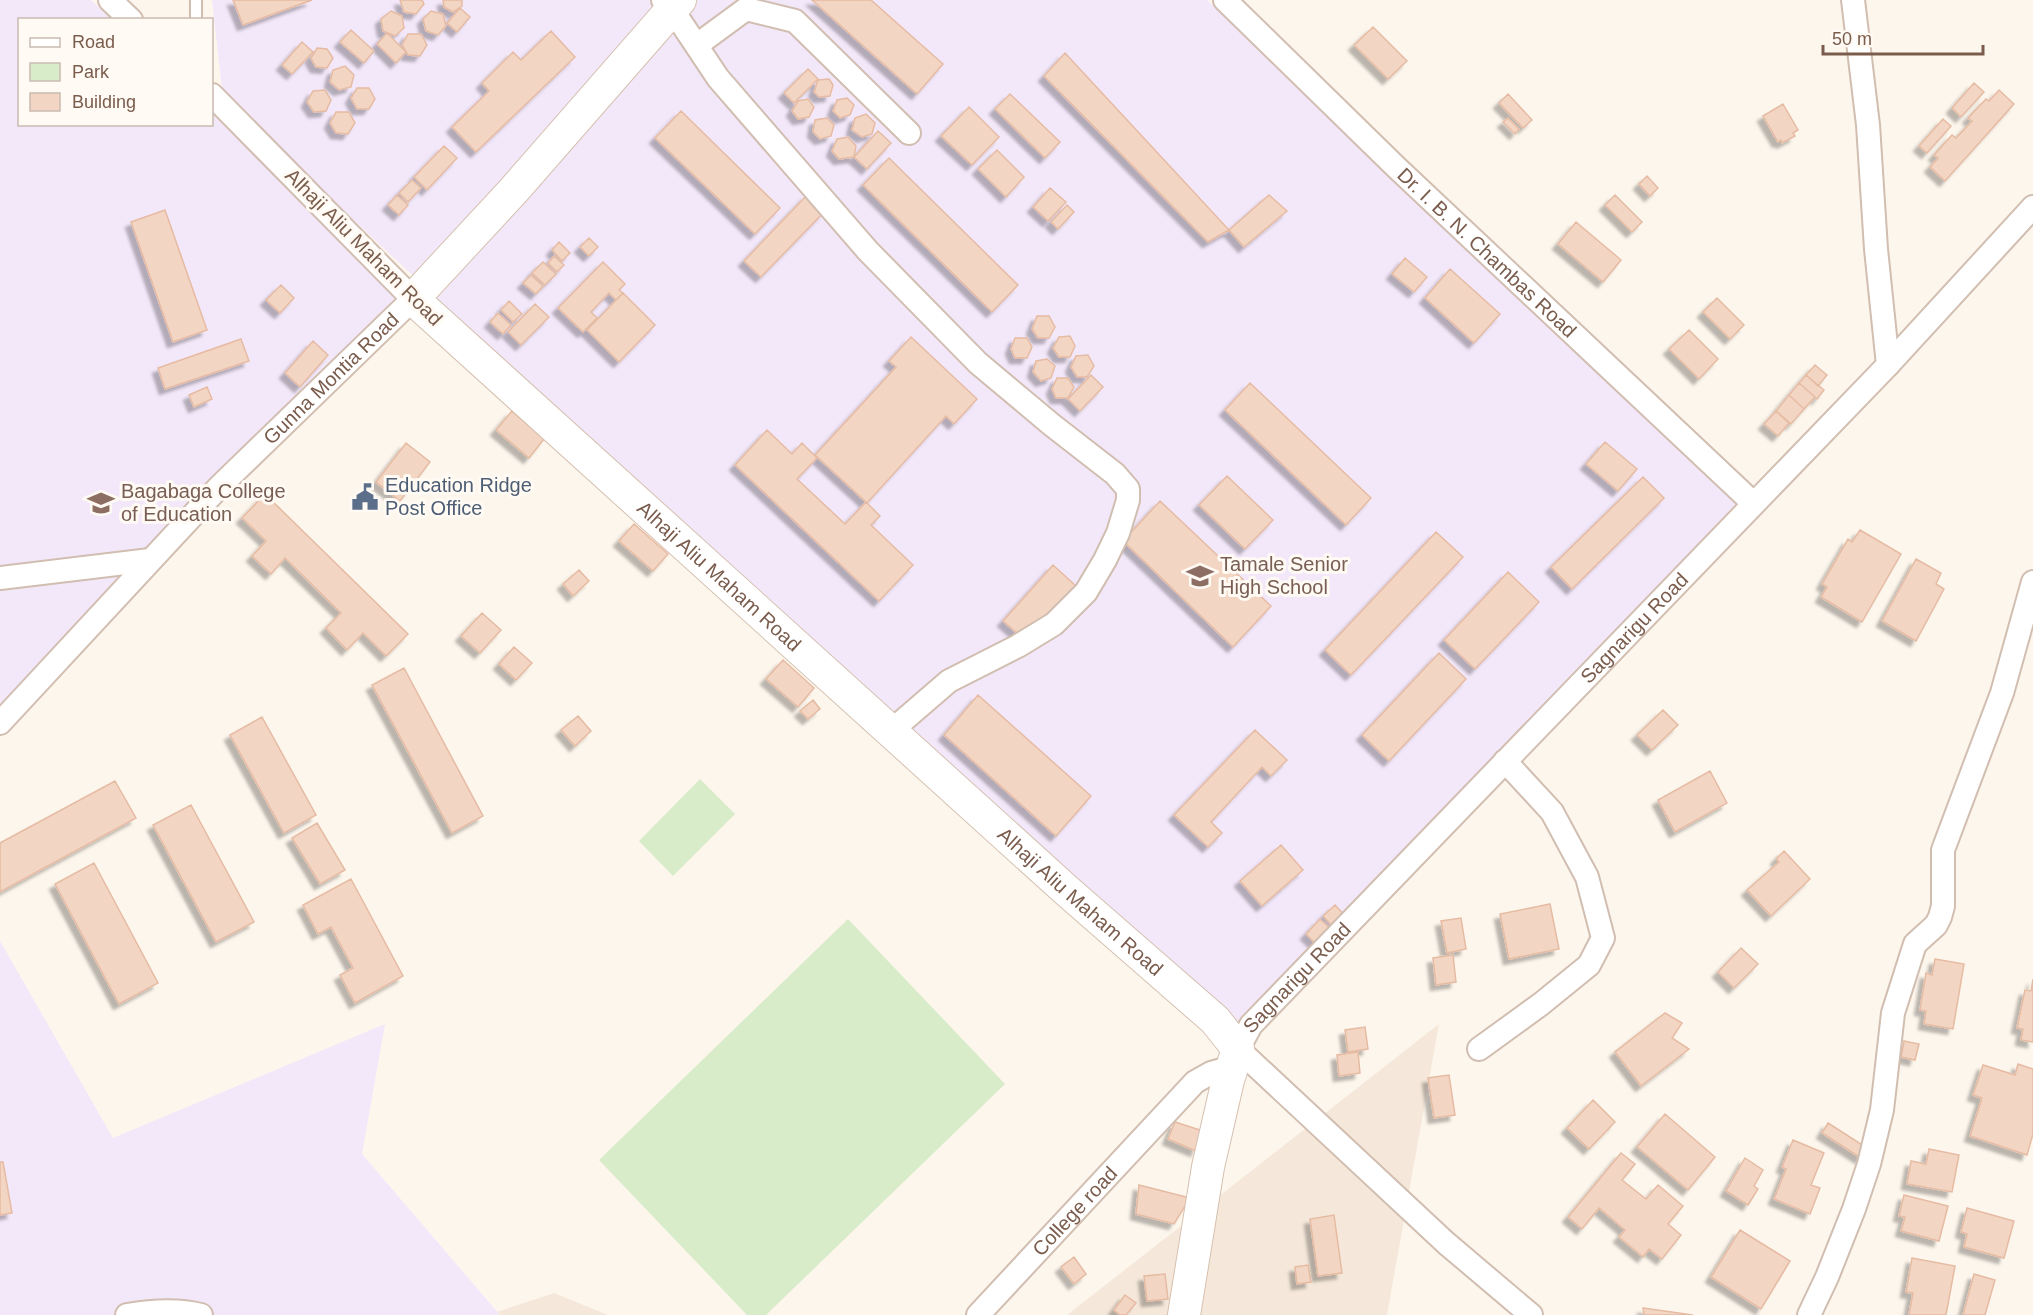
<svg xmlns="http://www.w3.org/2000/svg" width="2033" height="1315" font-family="Helvetica,sans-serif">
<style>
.residential{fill:#f5e8da}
.education{fill:#f3e8fa}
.green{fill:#d8ecc9}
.building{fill:#f3d5c3;stroke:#e6bba3;stroke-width:1.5;filter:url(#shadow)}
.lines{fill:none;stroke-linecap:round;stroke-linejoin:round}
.lane-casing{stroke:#d1beb0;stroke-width:14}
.street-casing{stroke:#d1beb0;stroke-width:26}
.secondary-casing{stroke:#d6c0b0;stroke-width:34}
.lane{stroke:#fff;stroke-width:10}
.street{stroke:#fff;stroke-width:22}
.secondary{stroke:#fff;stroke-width:32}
.labels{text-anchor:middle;stroke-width:6;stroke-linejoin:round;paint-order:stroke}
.street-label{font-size:20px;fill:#7a5c4d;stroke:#fffaf3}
.service-label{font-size:20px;fill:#4e5e75;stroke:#fffaf3;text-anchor:start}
.education-label{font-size:20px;fill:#785e54;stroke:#fffaf3;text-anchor:start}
</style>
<defs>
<filter id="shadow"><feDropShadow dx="-5.5" dy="5.5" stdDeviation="1.5" flood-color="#0004"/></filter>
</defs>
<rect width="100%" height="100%" fill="#fdf6ec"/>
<path class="residential" d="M1439,1024L1387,1315H1067Z
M554,1293L608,1315H488Z"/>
<path class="education" d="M0,0H91L112,19L20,20V124H212V112L403,290L0,715Z
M212,0H1207L1736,504L1231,1029L812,649L223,98Z
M0,941L113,1138L385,1024L362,1154L500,1315H0Z"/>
<path class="green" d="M700,779L735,814L673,876L639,841Z
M848,919L1005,1084L766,1315H747L599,1160Z"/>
<path class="building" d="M233,0H312L243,25Z
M400,0H422L424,4L416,14L404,12Z
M443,0H462V6L453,12L444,7Z
M812,0H871L943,64L917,94Z
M460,8L470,17L457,32L447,23Z
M391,11L402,16L404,28L395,36L383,31L381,19Z
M431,11L443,14L446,26L438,35L426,31L423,19Z
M1373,27L1407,61L1388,79L1354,45Z
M351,30L374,51L364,63L340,42Z
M551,31L575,57L476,152L452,127L489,91L482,83L513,52L521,60Z
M387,33L406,52L396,63L377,44Z
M408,34H421L427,45L420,56L408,55L402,45Z
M302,42L313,52L292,74L282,65Z
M317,48L327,49L333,58L327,68L316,67L311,58Z
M1065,53L1229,230L1208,242L1044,76Z
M345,66L354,75L351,87L339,90L330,82L333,70Z
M808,69L818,79L794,103L784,93Z
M829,79L833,85L830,96L819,97L814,92L818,80Z
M1974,83L1984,92L1961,117L1952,108Z
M357,88H369L375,99L369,109H357L351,98Z
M325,90L331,100L326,111L314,112L307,102L313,91Z
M1999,90L2014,104L1945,181L1930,167L1938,158L1934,155L1952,135L1956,138L1972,121L1968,118L1986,99L1989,101Z
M1010,94L1060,142L1045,158L995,109Z
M1508,94L1532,120L1523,128L1499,103Z
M847,98L854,105L850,115L840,118L833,111L837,100Z
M808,99L814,107L809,117L798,119L792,111L798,101Z
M1783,104L1798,130L1793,133L1795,136L1782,143L1781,140L1778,142L1763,116Z
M969,107L999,137L972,165L941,136Z
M681,111L780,208L755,234L655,138Z
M336,112H349L355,123L348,134L336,133L330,123Z
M866,114L875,123L872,134L862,137L852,130L855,118Z
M827,118L834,125L831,136L820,139L813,132L815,120Z
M1508,118L1519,129L1515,134L1503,122Z
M1943,119L1951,126L1927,153L1919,146Z
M878,131L891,143L867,169L854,157Z
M848,137L856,146L854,157L839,159L832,151L837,139Z
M444,146L457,158L427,190L414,177Z
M997,150L1024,177L1006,197L978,169Z
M889,158L1018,285L992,312L863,185Z
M1647,176L1658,188L1650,196L1639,184Z
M412,180L421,188L408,202L399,193Z
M1050,188L1066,202L1048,221L1033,207Z
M397,195L408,205L399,215L388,205Z
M807,195L824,212L761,277L744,261Z
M1269,195L1287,211L1244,247L1229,230Z
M1615,195L1642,222L1632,232L1605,205Z
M1067,205L1074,212L1058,229L1051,222Z
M165,210L207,330L173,342L131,222Z
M1576,222L1621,260L1603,282L1558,244Z
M589,238L598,247L589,256L580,247Z
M559,242L570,253L562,261L552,250Z
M554,256L564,265L557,272L548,263Z
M1405,258L1427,277L1414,292L1392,274Z
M543,262L556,274L545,285L532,273Z
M603,262L625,284L619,290L623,293L616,300L609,293L591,312L597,318L583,332L558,308Z
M1450,269L1500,314L1474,343L1425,298Z
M531,275L543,286L536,294L523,283Z
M281,285L294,298L280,313L266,300Z
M623,293L655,325L619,362L587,330Z
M1717,298L1744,325L1730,339L1703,312Z
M509,301L522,314L513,322L501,310Z
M535,304L549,317L521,345L508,332Z
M498,313L511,325L503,334L490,322Z
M1037,316H1049L1055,327L1049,338H1038L1032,329Z
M1689,330L1718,359L1699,379L1669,349Z
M1070,336L1075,346L1070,357H1059L1053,348L1059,337Z
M911,337L977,399L954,424L946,416L867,503L815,455L896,367L889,361Z
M1015,338H1027L1032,347L1027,358H1015L1011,349Z
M241,339L249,361L165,389L158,368Z
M313,341L328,355L300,387L285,373Z
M1088,355L1094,366L1087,377H1077L1071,367L1076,356Z
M1047,359L1055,366L1051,378L1041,381L1033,372L1036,361Z
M1815,365L1827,375L1818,386L1806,375Z
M1091,375L1103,387L1080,411L1068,399Z
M1806,375L1824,390L1817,399L1799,383Z
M1057,378H1068L1074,387L1068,398H1056L1052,389Z
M1250,383L1371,498L1346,525L1225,410Z
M1799,383L1815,397L1804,409L1789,395Z
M207,387L212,399L194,407L189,395Z
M1789,395L1804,409L1791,424L1776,411Z
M512,411L544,439L529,458L496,430Z
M1776,411L1789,423L1778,436L1764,424Z
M767,430L792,454L802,443L817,458L797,479L845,524L866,502L880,516L871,525L913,565L879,601L735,465Z
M1605,442L1637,469L1618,491L1586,464Z
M406,443L430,462L400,501L376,482Z
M1227,476L1273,520L1245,549L1199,505Z
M1643,477L1664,498L1572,589L1551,567Z
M265,494L408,634L386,656L363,633L347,650L326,628L341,613L285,558L271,574L252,556L266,541L242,518Z
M1160,501L1271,606L1233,647L1123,541Z
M634,524L668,554L653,571L619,541Z
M1860,530L1901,554L1862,622L1821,597L1827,587L1822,584L1848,539L1852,542Z
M1436,532L1463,557L1351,675L1325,650Z
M1916,559L1941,573L1936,584L1944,589L1916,641L1882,621Z
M1053,565L1076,586L1026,641L1003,621Z
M579,570L589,581L573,596L563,584Z
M1508,572L1539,602L1475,669L1444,640Z
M482,613L501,630L480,653L461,636Z
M514,647L532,663L516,680L499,664Z
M1439,653L1466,679L1389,761L1362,735Z
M783,660L814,688L798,707L766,679Z
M404,668L483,816L452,833L372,685Z
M978,695L1091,796L1056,836L944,735Z
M813,700L820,709L808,719L800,711Z
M1663,710L1678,725L1652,750L1637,735Z
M578,716L591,731L575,746L561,730Z
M262,717L316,815L284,833L230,735Z
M1255,730L1287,760L1271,776L1262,767L1211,822L1222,833L1208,847L1174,815Z
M1710,771L1727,803L1675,832L1658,800Z
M115,781L136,818L0,892V843Z
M191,805L254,922L216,942L153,825Z
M317,823L345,870L320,884L292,838Z
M1281,845L1303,870L1262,906L1240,881Z
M1784,851L1810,879L1771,916L1747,890L1779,862L1776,859Z
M94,863L158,983L119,1004L55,884Z
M351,879L403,976L355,1003L340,975L353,968L331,927L318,934L303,905Z
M1550,904L1559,949L1509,959L1500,914Z
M1335,905L1347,918L1335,929L1323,916Z
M1461,918L1466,949L1447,953L1441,921Z
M1320,919L1332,930L1318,946L1306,934Z
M1741,948L1758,964L1734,988L1718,972Z
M1453,955L1456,982L1436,985L1433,958Z
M1935,959L1964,964L1953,1029L1924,1024L1926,1011L1920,1010L1926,973L1932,975Z
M2033,979V1042L2021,1040L2023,1029L2017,1028L2025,990L2031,991Z
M1665,1013L1682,1023L1672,1038L1689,1049L1641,1086L1615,1052Z
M1365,1027L1368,1049L1348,1052L1345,1030Z
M1904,1041L1919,1044L1915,1060L1901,1057Z
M1358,1052L1360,1073L1339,1076L1337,1055Z
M2018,1064L2033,1069V1134L2027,1155L1970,1136L1982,1098L1973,1095L1983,1065L2015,1075Z
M1449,1075L1455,1115L1434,1118L1428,1078Z
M1593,1100L1615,1122L1589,1149L1567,1128Z
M1665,1114L1715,1157L1688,1190L1637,1147Z
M1175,1122L1203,1131L1196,1151L1168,1139Z
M1828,1123L1867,1148L1861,1158L1822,1133Z
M1793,1140L1824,1153L1811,1185L1820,1188L1810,1214L1774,1199L1786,1169L1782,1167Z
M1929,1149L1959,1155L1952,1192L1907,1184L1911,1161L1926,1164Z
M1621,1153L1635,1164L1622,1180L1646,1199L1658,1185L1683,1206L1668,1224L1681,1235L1662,1259L1649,1249L1643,1257L1619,1237L1625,1230L1599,1208L1582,1229L1568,1217Z
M1745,1158L1763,1170L1754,1186L1758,1189L1748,1205L1726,1191Z
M0,1162H3L12,1213L0,1215Z
M1139,1185L1190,1198L1174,1224L1136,1214Z
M1904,1195L1948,1206L1939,1241L1901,1231L1905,1217L1899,1216Z
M1967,1208L2014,1221L2004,1258L1964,1247L1967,1234L1961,1232Z
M1334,1215L1342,1273L1318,1276L1310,1219Z
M1740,1230L1790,1261L1761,1309L1711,1277Z
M1074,1257L1086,1274L1074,1284L1061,1267Z
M1912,1258L1955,1266L1946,1315H1909L1913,1293L1906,1292Z
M1308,1265L1311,1282L1297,1284L1295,1267Z
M1165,1274L1168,1299L1147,1301L1144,1276Z
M1974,1274L1995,1280L1985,1315H1963Z
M1125,1295L1136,1303L1126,1315H1120L1114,1310Z
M1643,1308L1693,1315H1644Z"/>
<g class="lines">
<defs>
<path id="lane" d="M196,20V0"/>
<g id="street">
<path d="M110,0L131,20"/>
<path d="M663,0L672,9L718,78L868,251L978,363L1052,425L1115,474L1128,489V500L1118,533L1105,560L1086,592L1054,624L1018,646L949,681L891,731"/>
<path id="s1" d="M1225,0L1396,167L1753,503"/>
<path d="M1853,0L1868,125L1876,249L1888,365"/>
<path d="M697,45L746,9L795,21L909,133"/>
<path d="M0,578L150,560"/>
<path id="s2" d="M0,723L219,487L413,299L212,95"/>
<path d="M1479,1049L1541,1004L1589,965L1603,938L1587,877L1552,812L1505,761"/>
<path d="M127,1315C150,1311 178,1309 201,1315"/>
<path id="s3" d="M978,1315L1195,1082L1211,1073L1232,1067"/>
<path id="s4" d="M1531,1315L1446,1243L1238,1049L1251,1025L1888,365L2033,207"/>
<path d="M1809,1315L1827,1277L1854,1209L1869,1164L1882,1110L1893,1013L1915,944L1936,925L1940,917L1943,906V850L2002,693L2033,582"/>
</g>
<g id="secondary">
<path id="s5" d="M680,0L514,190L413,299L1066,890L1215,1020L1238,1049L1228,1080L1208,1167L1184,1315"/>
</g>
</defs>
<use href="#lane" class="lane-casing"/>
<use href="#street" class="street-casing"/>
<use href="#secondary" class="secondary-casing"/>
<use href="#lane" class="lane"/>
<use href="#street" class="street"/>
<use href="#secondary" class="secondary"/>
</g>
<defs>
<symbol id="civic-bare" viewBox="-9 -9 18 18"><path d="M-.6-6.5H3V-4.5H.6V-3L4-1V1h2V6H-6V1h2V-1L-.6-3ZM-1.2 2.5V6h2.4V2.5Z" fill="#5c6f8a" stroke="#fffaf3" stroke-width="2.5" paint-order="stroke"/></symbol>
<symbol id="university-bare" viewBox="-9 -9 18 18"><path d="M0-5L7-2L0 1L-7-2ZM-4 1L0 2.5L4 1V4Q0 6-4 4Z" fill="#8d6e63" stroke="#fffaf3" stroke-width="2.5" paint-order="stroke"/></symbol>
<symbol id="school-bare" viewBox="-9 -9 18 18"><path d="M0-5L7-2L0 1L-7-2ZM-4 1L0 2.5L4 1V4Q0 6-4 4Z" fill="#8d6e63" stroke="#fffaf3" stroke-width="2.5" paint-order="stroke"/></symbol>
</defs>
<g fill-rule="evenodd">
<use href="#civic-bare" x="346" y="478" width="38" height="38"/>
<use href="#university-bare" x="82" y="484" width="38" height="38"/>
<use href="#school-bare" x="1181" y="557" width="38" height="38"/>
</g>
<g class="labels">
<g class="street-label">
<text transform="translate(364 247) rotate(45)" y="7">Alhaji Aliu Maham Road</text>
<text dy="7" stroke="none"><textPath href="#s1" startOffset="364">Dr. I. B. N. Chambas Road</textPath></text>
<text dy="7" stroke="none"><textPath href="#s2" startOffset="478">Gunna Montia Road</textPath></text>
<text dy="7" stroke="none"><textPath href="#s5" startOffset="814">Alhaji Aliu Maham Road</textPath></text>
<text dy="7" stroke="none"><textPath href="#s4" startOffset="975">Sagnarigu Road</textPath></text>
<text dy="7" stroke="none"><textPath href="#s5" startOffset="1300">Alhaji Aliu Maham Road</textPath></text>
<text dy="7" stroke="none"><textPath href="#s4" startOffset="489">Sagnarigu Road</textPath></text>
<text dy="7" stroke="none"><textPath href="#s3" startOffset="142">College road</textPath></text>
</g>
<g class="service-label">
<text x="385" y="492">Education Ridge<tspan x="385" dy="23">Post Office</tspan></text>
</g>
<g class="education-label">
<text x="121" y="498">Bagabaga College<tspan x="121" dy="23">of Education</tspan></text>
<text x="1220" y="571">Tamale Senior<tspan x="1220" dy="23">High School</tspan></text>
</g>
</g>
<rect x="18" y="18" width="195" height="108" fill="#fffaf3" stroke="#cabbb1" stroke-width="1.5"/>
<rect x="30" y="38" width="30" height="9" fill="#ffffff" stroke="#cabbb1" stroke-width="1.5"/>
<text x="72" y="48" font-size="18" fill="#7a5c4d">Road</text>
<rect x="30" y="63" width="30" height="18" fill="#d8ecc9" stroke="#cabbb1" stroke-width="1.5"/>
<text x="72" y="78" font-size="18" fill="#7a5c4d">Park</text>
<rect x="30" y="93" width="30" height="18" fill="#f3d5c3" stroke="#cabbb1" stroke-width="1.5"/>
<text x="72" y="108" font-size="18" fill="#7a5c4d">Building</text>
<path d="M1823 45v9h160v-9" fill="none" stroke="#7a5c4d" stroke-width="3"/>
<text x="1832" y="45" font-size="18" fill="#7a5c4d" stroke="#fffaf3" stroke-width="4.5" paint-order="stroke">50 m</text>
</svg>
